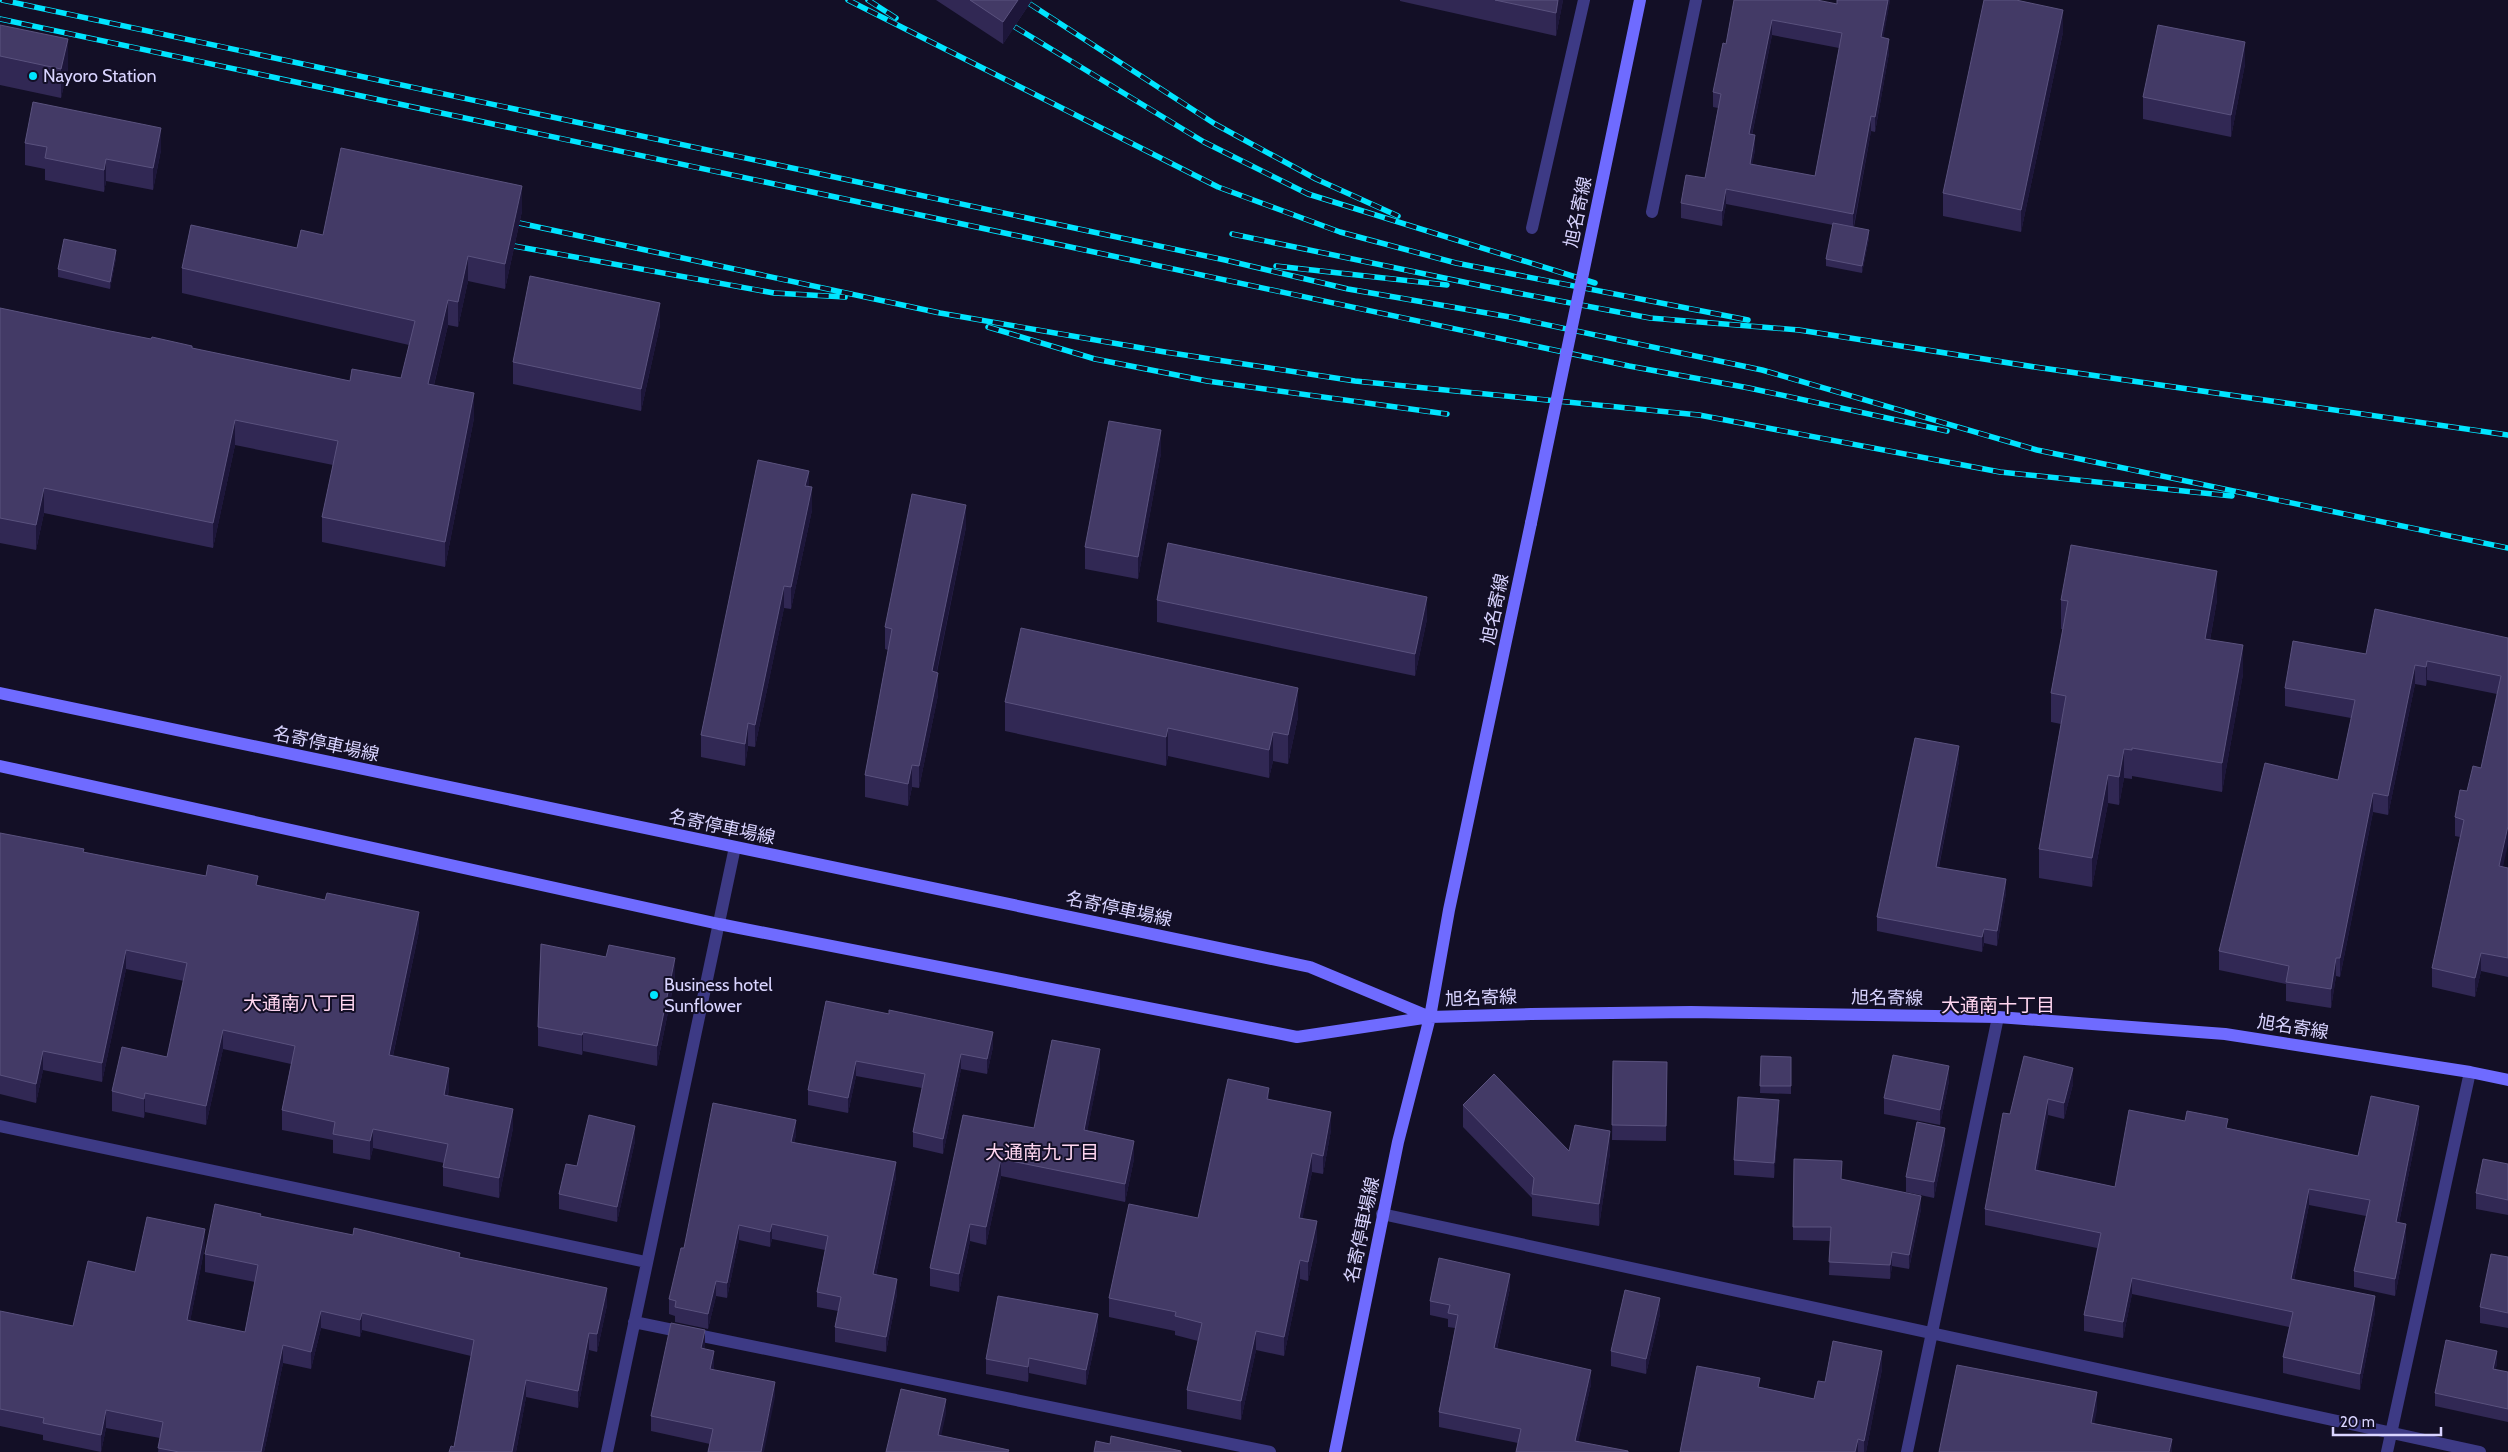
<svg xmlns="http://www.w3.org/2000/svg" width="2508" height="1452" font-family="Cabin,'Noto Sans JP',sans-serif">
<style>
.lines{fill:none;stroke-linecap:round;stroke-linejoin:round}
.minor{stroke:#3d3a85;stroke-width:12}
.secondary{stroke:#6f6bff;stroke-width:12}
.rail-casing{stroke:#00e5ff;stroke-width:5.5}
.rail{stroke:#130f26;stroke-width:4;stroke-dasharray:11;stroke-linecap:butt}
.secondary-bridge{stroke:#6f6bff;stroke-width:12}
.wall{fill:#312854;fill-rule:evenodd}
.shaded-wall{fill:#1d163a}
.building{fill:#433a66;stroke:#5a527e;fill-rule:evenodd}
.poi-dot{fill:#00e5ff;stroke:#130f26;stroke-width:2}
.labels{text-anchor:middle;stroke-width:4;stroke-linejoin:round;paint-order:stroke}
.poi-label{font-size:18px;fill:#d9d4ff;stroke:#130f26;text-anchor:start}
.street-label{font-size:18px;fill:#d9d4ff;stroke:#130f26}
.neighbourhood-label{font-size:19px;fill:#ffd6f0;stroke:#130f26}
</style>
<rect width="100%" height="100%" fill="#130f26"/>
<g class="lines">
<path class="minor" d="M1652,212L1696,0
M1532,228L1584,0
M0,1126L646,1262
M1382,1214L2480,1452
M634,1322L1270,1452
M607,1452L735,847
M1907,1452L1998,1017
M2387,1452L2470,1072"/>
<path class="secondary" d="M0,693L1310,967L1430,1017
M0,766L719,924L1297,1037L1430,1017L1531,1014L1691,1012L1998,1017L2225,1034L2470,1072L2508,1080
M1335,1452L1398,1142L1430,1017L1449,910L1531,523"/>
<defs>
<path id="rail" d="M2,0L1225,260L1348,289L1510,317L1762,370L2037,450L2508,548
M848,0L1218,187L1340,232L1456,263L1748,320
M868,0L896,18
M1030,4L1215,124L1316,179L1398,216
M0,19L1629,366L1749,388L1947,431
M1015,27L1204,142L1308,194L1595,283
M519,223L940,313L1165,352L1355,381L1699,415L2000,472L2232,496
M1232,234L1512,292L1650,318L1799,330L2035,367L2508,435
M514,246L774,293L845,297
M1276,266L1447,285
M988,327L1095,359L1207,381L1447,414"/>
</defs>
<use href="#rail" class="rail-casing"/>
<use href="#rail" class="rail"/>
<path class="secondary-bridge" d="M1531,523L1640,0"/>
</g>
<path class="wall" d="M936,0H1032L1003,44Z
M1400,0H1563L1556,36L1400,1Z
M1734,0L1837,4V0H1890L1883,37L1889,53L1875,132L1871,131L1854,227L1869,238L1862,273L1826,266V259L1833,225L1726,204L1722,226L1681,218V203L1705,178L1718,108L1713,107V92L1726,44ZM1772,35L1839,48L1815,176L1752,164L1755,150L1752,135Z
M0,25L68,68L61,98L0,85Z
M2063,32L2021,232L1943,216V193Z
M2245,64L2231,137L2143,119V97Z
M25,143L161,150L153,190L106,181L104,192L45,180V169L25,165Z
M522,211L505,289L468,281L458,327L448,325L434,385L474,418L445,567L322,542V517L333,465L235,445L213,548L44,513L36,550L0,543V308L350,381L401,378L409,345L182,293V268L297,248L323,235Z
M116,258L110,289L58,277V269Z
M660,325L641,411L513,384V362Z
M1161,453L1138,579L1085,569V547Z
M809,487L812,510L791,609L784,608L755,747L748,746L745,766L701,757V735Z
M966,527L937,672L938,695L919,788L912,787L908,806L865,797V775L888,650L885,649V627Z
M1157,600L1427,619L1415,676L1157,622Z
M2061,600H2217L2210,640L2243,674L2222,792L2132,776V779L2124,778L2119,805L2108,803L2092,887L2039,878V849L2061,724L2051,722V693L2063,629H2061Z
M2508,638L2503,867L2508,868V977L2481,971L2475,997L2432,987V968L2460,837L2455,836V817L2467,791L2481,768L2497,694L2427,680L2426,686L2415,684L2388,815L2373,812L2340,977L2336,976L2331,1008L2286,1001V984L2219,970V951L2338,780L2351,718L2285,706V688L2366,654Z
M1005,702L1298,717L1288,764L1273,761L1269,778L1168,756L1166,766L1005,731Z
M1959,761L1939,867L2006,893L1997,946L1984,943L1982,952L1877,931V917Z
M0,833L84,853L258,886L419,931L393,1056L449,1087L448,1096L513,1128L499,1198L443,1186V1167L444,1163L373,1148L370,1160L333,1153V1140L282,1130V1110L291,1064L223,1049L206,1125L145,1112L144,1118L112,1111V1091L167,1057L184,981L126,969L102,1082L43,1070L36,1103L0,1094Z
M675,978L657,1066L583,1051L582,1055L538,1046V1027Z
M826,1001L993,1047L987,1074L961,1069L943,1154L913,1147V1132L922,1088L856,1076L848,1113L808,1105V1090Z
M1761,1056L1791,1057V1094L1760,1093Z
M1613,1061L1667,1062L1666,1141L1612,1140Z
M1100,1067L1087,1131L1134,1159L1125,1202L1001,1176L986,1245L970,1241L959,1292L930,1286V1268L963,1115L1034,1128Z
M1949,1081L1940,1125L1884,1114V1098Z
M2073,1084L2064,1119L2048,1115L2037,1170L2115,1187L2185,1121L2228,1128L2358,1156L2419,1122L2399,1223L2406,1240L2395,1296L2354,1287V1271L2366,1216L2309,1205L2294,1280L2375,1312L2360,1390L2283,1373V1357L2289,1327L2132,1294L2123,1338L2084,1331V1315L2097,1248L1985,1225V1209L2010,1114Z
M1269,1099L1331,1130L1323,1174L1312,1172L1302,1218L1317,1240L1308,1281L1300,1279L1284,1356L1256,1350L1241,1420L1187,1409V1390L1198,1341L1175,1335V1331L1109,1317V1298L1198,1218Z
M1463,1105L1569,1151L1610,1153L1599,1226L1532,1216V1198L1463,1127Z
M1779,1115L1774,1178L1734,1175V1160Z
M796,1135L794,1143L896,1177L876,1275L897,1294L886,1352L835,1342V1327L838,1311L817,1307V1292L825,1250L772,1239L770,1247L739,1240L727,1298L716,1296L708,1329L675,1322V1316L669,1314V1299L684,1248Z
M635,1141L617,1222L559,1209V1194L577,1166Z
M1945,1143L1934,1198L1906,1192V1177Z
M2508,1164V1215L2476,1209V1193Z
M1842,1179L1921,1209L1909,1269L1892,1266L1890,1279L1829,1275L1830,1241L1793,1240V1227Z
M261,1217L460,1257L607,1305L597,1352L589,1350L578,1408L526,1397L516,1452H449L454,1447L471,1356L362,1330L360,1337L321,1328L311,1369L283,1363L264,1452H158L160,1438L106,1428L101,1452L43,1440V1435L0,1426V1311L73,1326L135,1272L205,1246L190,1321L245,1332L255,1282L205,1272V1254Z
M2508,1257V1328L2480,1323V1307Z
M1510,1288L1497,1349L1591,1384L1578,1441L1518,1443L1439,1427V1412L1455,1328L1448,1327V1319L1430,1315V1301Z
M1660,1314L1646,1374L1611,1366V1351Z
M1098,1329L1086,1385L1029,1373L1028,1382L986,1374V1359Z
M705,1345L704,1349L714,1366L713,1370L775,1397L710,1444L651,1431V1416Z
M2497,1364L2495,1370L2508,1372V1422L2435,1406V1393Z
M1882,1369L1866,1452H1680L1760,1387L1814,1399L1825,1382Z"/>
<path class="shaded-wall" d="M1018,0H1032L1003,44V22Z
M1558,0H1563L1556,36V13Z
M1888,0H1890L1881,52V37Z
M2063,10V32L2021,232V210Z
M1772,20V35L1749,149V134Z
M68,39V68L61,98V69Z
M1889,39V53L1875,132V117Z
M2245,42V64L2231,137V115Z
M1871,116V131L1853,229V214Z
M161,128V150L153,190V168Z
M1755,135V150L1750,179V164Z
M106,159V181L104,192V170Z
M522,186V211L505,289V264Z
M1726,189V204L1722,226V211Z
M1869,230V238L1862,273V266Z
M116,250V258L110,289V282Z
M468,256V281L458,327V302Z
M448,300V325L428,409V384Z
M660,303V325L641,411V389Z
M474,393V418L445,567V542Z
M235,420V445L213,548V523Z
M1161,430V453L1138,579V557Z
M809,471V493L805,486Z
M812,487V510L791,609V587Z
M44,488V513L36,550V525Z
M966,505V527L932,694V671Z
M2217,571V600L2205,667V639Z
M784,586V608L755,747V725Z
M1427,597V619L1415,676V654Z
M2243,645V674L2222,792V763Z
M2427,661V680L2426,686V667Z
M2415,665V684L2388,815V796Z
M938,673V695L919,788V766Z
M1298,688V717L1288,764V735Z
M748,723V746L745,766V744Z
M1168,728V756L1166,766V737Z
M1273,732V761L1269,778V750Z
M1959,746V761L1936,881V867Z
M2124,749V778L2119,805V777Z
M912,765V787L908,806V784Z
M2108,775V803L2092,887V858Z
M2373,793V812L2340,977V958Z
M2508,826V845L2499,884V866Z
M2006,879V893L1997,946V931Z
M419,912V931L389,1074V1055Z
M1984,929V943L1982,952V937Z
M126,950V969L102,1082V1063Z
M2481,953V971L2475,997V978Z
M675,958V978L657,1066V1046Z
M2336,958V976L2331,1008V989Z
M223,1030V1049L206,1125V1106Z
M583,1032V1051L582,1055V1035Z
M993,1032V1047L987,1074V1059Z
M1100,1049V1067L1084,1148V1130Z
M43,1051V1070L36,1103V1084Z
M961,1054V1069L943,1154V1139Z
M856,1061V1076L848,1113V1098Z
M1949,1066V1081L1940,1125V1110Z
M449,1068V1087L444,1114V1095Z
M2073,1068V1084L2064,1119V1103Z
M1269,1088V1107L1267,1099Z
M145,1093V1112L144,1118V1099Z
M2048,1099V1115L2035,1186V1170Z
M1779,1100V1115L1774,1178V1163Z
M2419,1106V1122L2396,1238V1222Z
M513,1109V1128L499,1198V1178Z
M1331,1112V1130L1323,1174V1156Z
M796,1120V1135L791,1157V1142Z
M635,1126V1141L617,1222V1207Z
M1945,1128V1143L1934,1198V1182Z
M373,1129V1148L370,1160V1141Z
M1610,1131V1153L1599,1226V1204Z
M1134,1141V1159L1125,1202V1184Z
M1312,1153V1172L1299,1236V1218Z
M1001,1159V1176L986,1245V1227Z
M896,1162V1177L873,1289V1274Z
M2309,1189V1205L2291,1295V1279Z
M1921,1196V1209L1909,1269V1255Z
M1317,1221V1240L1308,1281V1262Z
M772,1224V1239L770,1247V1232Z
M970,1224V1241L959,1292V1274Z
M2406,1224V1240L2395,1296V1279Z
M739,1225V1240L727,1298V1283Z
M205,1229V1246L187,1337V1320Z
M1892,1252V1266L1890,1279V1265Z
M1300,1260V1279L1284,1356V1337Z
M1510,1274V1288L1494,1362V1348Z
M2132,1278V1294L2123,1338V1322Z
M897,1279V1294L886,1352V1337Z
M716,1281V1296L708,1329V1314Z
M607,1288V1305L597,1352V1334Z
M2375,1296V1312L2360,1390V1374Z
M1660,1298V1314L1646,1374V1359Z
M321,1311V1328L311,1369V1352Z
M362,1313V1330L360,1337V1320Z
M1098,1314V1329L1086,1385V1370Z
M705,1330V1345L701,1363V1348Z
M1256,1331V1350L1241,1420V1401Z
M589,1333V1350L578,1408V1391Z
M283,1345V1363L264,1452H261Z
M714,1351V1366L710,1384V1369Z
M1882,1351V1369L1866,1452H1864V1441Z
M2497,1351V1364L2493,1382V1369Z
M1029,1358V1373L1028,1382V1367Z
M1591,1370V1384L1576,1452L1575,1441Z
M526,1380V1397L516,1452H512Z
M775,1382V1397L764,1452H761Z
M2097,1392V1410L2091,1440V1423Z
M946,1399V1414L938,1450V1435Z
M106,1410V1428L101,1452V1435Z
M1858,1439V1452H1855Z
M2172,1439V1452H2169Z"/>
<path class="building" d="M970,0H1018L1003,22Z
M1495,0H1558L1556,13Z
M1734,0H1817L1837,4V0H1888L1881,37L1889,39L1875,117L1871,116L1853,214L1726,189L1722,211L1681,203L1686,175L1705,178L1721,94L1713,92L1723,43L1726,44ZM1772,20L1842,33L1815,176L1750,164L1755,135L1749,134Z
M1984,0H2016L2063,10L2021,210L1943,193Z
M0,25L68,39L61,69L0,56Z
M2158,25L2245,42L2231,115L2143,97Z
M33,102L161,128L153,168L106,159L104,170L45,158L47,147L25,143Z
M341,148L522,186L505,264L468,256L458,302L448,300L428,384L474,393L445,542L322,517L338,441L235,420L213,523L44,488L36,525L0,518V308L110,331L151,339L152,337L192,346V348L350,381L352,369L401,378L415,321L182,268L191,225L297,248L301,230L323,235Z
M1833,223L1869,230L1862,266L1826,259Z
M64,239L116,250L110,282L58,269Z
M530,276L660,303L641,389L513,362Z
M1109,421L1161,430L1138,557L1085,547Z
M758,460L809,471L805,486L812,487L791,587L784,586L755,725L748,723L745,744L701,735Z
M912,494L966,505L932,671L938,673L919,766L912,765L908,784L865,775L892,629L885,627Z
M1168,543L1427,597L1415,654L1157,600Z
M2071,545L2217,571L2205,639L2243,645L2222,763L2132,748V750L2124,749L2119,777L2108,775L2092,858L2039,849L2066,696L2051,693L2068,601L2061,600Z
M2375,609L2508,638V826L2499,866L2508,868V958L2481,953L2475,978L2432,968L2464,820L2455,817L2460,790L2467,791L2473,766L2481,768L2501,676L2427,661L2426,667L2415,665L2388,796L2373,793L2340,958H2336L2331,989L2286,982L2289,966L2219,951L2265,763L2338,780L2355,700L2285,688L2293,641L2366,654Z
M1021,628L1298,688L1288,735L1273,732L1269,750L1168,728L1166,737L1005,702Z
M1915,738L1959,746L1936,867L2006,879L1997,931L1984,929L1982,937L1877,917Z
M0,833L84,849L83,852L206,876L208,865L258,876L256,885L325,900L327,893L419,912L389,1055L449,1068L444,1095L513,1109L499,1178L443,1167L448,1144L373,1129L370,1141L333,1134L335,1122L282,1110L295,1046L223,1030L206,1106L145,1093L144,1099L112,1091L122,1047L167,1057L187,963L126,950L102,1063L43,1051L36,1084L0,1075Z
M541,944L606,957L609,945L675,958L657,1046L583,1032L582,1035L538,1027Z
M826,1001L889,1014V1010L993,1032L987,1059L961,1054L943,1139L913,1132L925,1074L856,1061L848,1098L808,1090Z
M1052,1040L1100,1049L1084,1130L1134,1141L1125,1184L1001,1159L986,1227L970,1224L959,1274L930,1268L963,1115L1034,1128Z
M1893,1055L1949,1066L1940,1110L1884,1098Z
M1761,1056L1791,1057V1086H1760Z
M2024,1056L2073,1068L2064,1103L2048,1099L2035,1170L2115,1187L2129,1110L2185,1121L2187,1111L2228,1119L2226,1128L2358,1156L2371,1096L2419,1106L2396,1222L2406,1224L2395,1279L2354,1271L2370,1200L2309,1189L2291,1279L2375,1296L2360,1374L2283,1357L2293,1312L2132,1278L2123,1322L2084,1315L2101,1233L1985,1209L2003,1113L2010,1114Z
M1613,1061L1667,1062L1666,1126L1612,1125Z
M1494,1074L1569,1151L1575,1125L1610,1131L1599,1204L1532,1194L1534,1178L1463,1105Z
M1228,1079L1269,1088L1267,1099L1331,1112L1323,1156L1312,1153L1299,1218L1317,1221L1308,1262L1300,1260L1284,1337L1256,1331L1241,1401L1187,1390L1202,1323L1175,1316L1176,1312L1109,1298L1129,1204L1198,1218Z
M1738,1097L1779,1100L1774,1163L1734,1160Z
M713,1103L796,1120L791,1142L896,1162L873,1274L897,1279L886,1337L835,1327L841,1297L817,1292L828,1236L772,1224L770,1232L739,1225L727,1283L716,1281L708,1314L675,1307L676,1301L669,1299L681,1248H684Z
M589,1115L635,1126L617,1207L559,1194L566,1164L577,1166Z
M1917,1122L1945,1128L1934,1182L1906,1177Z
M1794,1159L1842,1161L1841,1179L1921,1196L1909,1255L1892,1252L1890,1265L1829,1262L1831,1227H1793Z
M2483,1159L2508,1164V1200L2476,1193Z
M215,1204L261,1214L260,1216L353,1235L354,1228L460,1253L459,1257L607,1288L597,1334L589,1333L578,1391L526,1380L512,1452H449L451,1446L454,1447L474,1340L362,1313L360,1320L321,1311L311,1352L283,1345L261,1452H179L158,1448L163,1422L106,1410L101,1435L43,1423L44,1418L0,1409V1311L73,1326L88,1261L135,1272L147,1217L205,1229L187,1320L245,1332L258,1265L205,1254Z
M2491,1254L2508,1257V1313L2480,1307Z
M1439,1258L1510,1274L1494,1348L1591,1370L1575,1441L1628,1451V1452H1516L1521,1429L1439,1412L1458,1315L1448,1313L1450,1305L1430,1301Z
M1625,1290L1660,1298L1646,1359L1611,1351Z
M998,1296L1098,1314L1086,1370L1029,1358L1028,1367L986,1359Z
M671,1323L705,1330L701,1348L714,1351L710,1369L775,1382L761,1452H708L713,1429L651,1416Z
M2446,1340L2497,1351L2493,1369L2508,1372V1409L2435,1393Z
M1833,1341L1882,1351L1864,1441L1858,1439L1855,1452H1680L1697,1366L1760,1378L1758,1387L1814,1399L1818,1381L1825,1382Z
M1957,1365L2097,1392L2091,1423L2172,1439L2169,1452H1939Z
M901,1389L946,1399L938,1435L1009,1450L1008,1452H886Z
M1111,1436L1181,1451V1452H1094L1096,1441L1110,1444Z"/>
<g class="poi-dot">
<circle cx="33" cy="76" r="5"/>
<circle cx="654" cy="995" r="5"/>
</g>
<g class="labels">
<g class="poi-label">
<text x="43" y="82">Nayoro Station</text>
<text x="664" y="991">Business hotel<tspan x="664" dy="21">Sunflower</tspan></text>
</g>
<g class="street-label">
<text transform="translate(1578 212) rotate(-78)" y="6">旭名寄線</text>
<text transform="translate(1495 609) rotate(-78)" y="6">旭名寄線</text>
<text transform="translate(326 744) rotate(12)" y="6">名寄停車場線</text>
<text transform="translate(722 827) rotate(12)" y="6">名寄停車場線</text>
<text transform="translate(1119 909) rotate(12)" y="6">名寄停車場線</text>
<text transform="translate(1481 998) rotate(-2)" y="6">旭名寄線</text>
<text transform="translate(1887 998) rotate(1)" y="6">旭名寄線</text>
<text transform="translate(2293 1027) rotate(9)" y="6">旭名寄線</text>
<text transform="translate(1362 1230) rotate(-78)" y="6">名寄停車場線</text>
</g>
<g class="neighbourhood-label">
<text x="300" y="1010">大通南八丁目</text>
<text x="1998" y="1012">大通南十丁目</text>
<text x="1042" y="1159">大通南九丁目</text>
</g>
</g>
<path d="M2333 1427v8h108v-8" fill="none" stroke="#d9d4ff" stroke-width="2.5"/>
<text x="2340" y="1427" font-size="15" fill="#d9d4ff" stroke="#130f26" stroke-width="4" paint-order="stroke">20 m</text>
</svg>
